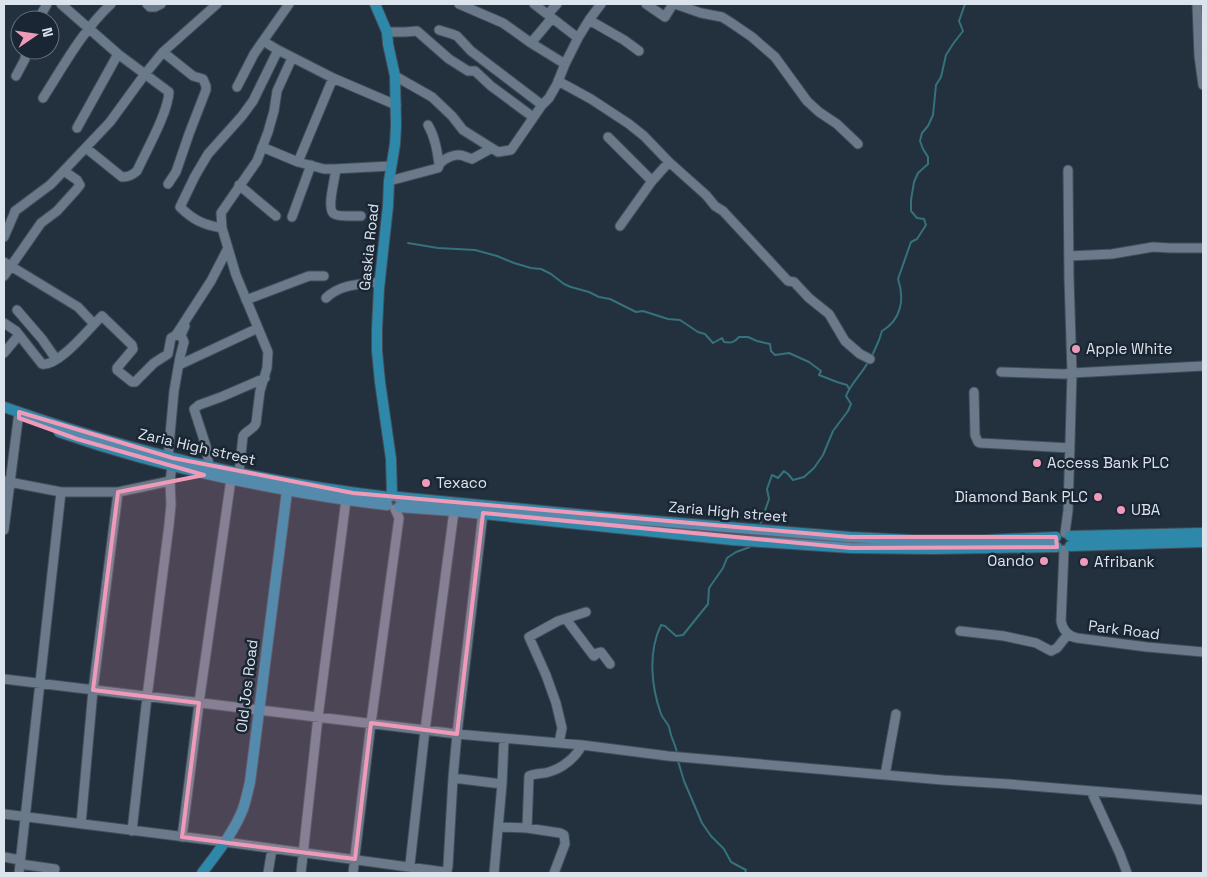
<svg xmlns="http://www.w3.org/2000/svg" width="1207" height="877" font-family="'Space Grotesk',sans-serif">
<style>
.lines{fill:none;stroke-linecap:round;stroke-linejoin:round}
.stream{stroke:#35727b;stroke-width:2}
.minor-casing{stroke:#424d58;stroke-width:11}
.major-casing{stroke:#424d58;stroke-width:12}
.minor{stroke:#6b7a8a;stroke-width:9}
.major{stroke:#2e88aa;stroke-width:10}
.marked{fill:#ef9ab8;fill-opacity:0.2;stroke:#ef9ab8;stroke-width:4;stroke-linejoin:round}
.poi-dot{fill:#ef9ab8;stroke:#1a2633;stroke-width:2}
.labels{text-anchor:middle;stroke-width:5;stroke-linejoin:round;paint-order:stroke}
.street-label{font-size:15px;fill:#dbe4ec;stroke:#1a2633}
.poi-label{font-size:15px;fill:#dbe4ec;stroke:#1a2633;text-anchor:start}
</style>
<rect width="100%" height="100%" fill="#23303e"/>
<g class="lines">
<path class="stream" d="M408,243L438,248L475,250L497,256L514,263L531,268L541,269L551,274L564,284L571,287L589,292L599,297L610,299L636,312L643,311L668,319L680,320L698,332L705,334L713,343L722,338L724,342C731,343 734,343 739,337H748L757,341L770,344L771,351L775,355L789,353L809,362L821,371L819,375L837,382L847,385L849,389
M872,356L879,340L882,331C901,320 905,299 898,279L911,242L917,239L926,225L924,219L917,218L911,211V200L914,182L918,173L928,164V157L923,149L920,141L922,133L928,126L933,115L936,85L941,77L946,55L953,44L963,31L959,21L965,4
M760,525L769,499L767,489L772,475L778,478L784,471L788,474L793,480L804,477L814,468L823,455L833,431L848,411L851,404L846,396C851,383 862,374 868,362
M677,753C676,747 673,741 671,735C670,732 670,730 669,727C667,722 663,719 661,714C651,686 648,652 661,625L665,626L676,636L683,635L708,604L709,588L723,568L727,558L736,552L750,547L751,545
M678,761L684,781L702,823L711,836L724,849L731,862L746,870L745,873"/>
<defs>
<path id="minor" d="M61,4L118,54L169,92C168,113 146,151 137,171C132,175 129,177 122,177L86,148
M147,4L150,7H155L161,4
M459,4L503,23L531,43L565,64
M534,4L578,38
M646,4L665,17L673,4
M675,4L701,13L722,17L730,22L752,37L775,57L807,101L819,112L837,124L858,144
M1197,4L1199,56L1203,85
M548,14L557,4
M38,20L47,4
M589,20L624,40L639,51
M439,30L452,34L457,36L471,51L542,105
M387,32H405L417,31L449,59L468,71H475L491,86L533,117
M263,41L289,4
M531,43L552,18
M163,52L193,76L203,79L206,86V90L189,134L176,172L168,184
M16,76L25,59L26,50
M395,76L432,97L452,116L463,130L490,147L498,152L511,150L542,105L549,98L557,84L565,64L578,38L589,20L601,4
M558,81L591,99L629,124L644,136L669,162L706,195L715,206L723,211L788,281L794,282L809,298L829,314L845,341L860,354L870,359
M237,87L254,54L263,41L278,50
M43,98C64,65 83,30 111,4
M428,125C435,137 437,150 439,164
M77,128L118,54
M608,137L652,181
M262,147L298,162L324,169H334L391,166
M298,162L333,78
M336,169C335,178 327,207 333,213C336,217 355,216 361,216
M389,181L438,168L439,166V164C445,158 455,153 464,156C466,157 469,158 472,159L492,148
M239,185L276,216
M292,217L311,165
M620,226L652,181L669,162
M222,228C204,225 193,220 180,207L195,176L208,154L242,116L253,101L278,50L333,78L396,105
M4,237L14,214L15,211L50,185L55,180L110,122L145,74L163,52L217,4
M1069,256L1112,254L1153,247L1170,248H1203
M4,262L78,307L94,324
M4,276L41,223L57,211L76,190L80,185L77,180L64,171
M326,298C340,284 361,284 380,282
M246,300L309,276H324
M17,310L42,339L56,359
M4,323L16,331L42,364C59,367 90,327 102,316L132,345L133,349L117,368V370L132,382H135L154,363L168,354L171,338L176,335L211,281L228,248
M4,353L19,335
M179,365L258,328
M1001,372L1063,374L1072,373L1203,366
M974,392L975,435L978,442L980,443L1070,448
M168,457L174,391L180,357L184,342L181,335L185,326
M209,466L206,446L194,409L199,405L221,397L265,378
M239,473L243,436C246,431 254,429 256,423L260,391L267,368L268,352L236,275L222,228L221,213L257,161L268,132L274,111L277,91L292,58
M4,481L61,492H118L170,481L172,466
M4,530L19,412
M1065,533L1068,511L1072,373L1069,278L1068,170
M1064,550L1061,621C1063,631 1068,636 1077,638L1147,647L1203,652
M566,619L593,655L594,656L597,653L601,652L610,664
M960,631L1004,636L1036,643L1051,651L1057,648L1068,634
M4,679L457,734L582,745L668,756L943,780L1008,784L1203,800
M559,743L562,728L556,703L546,675L529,637L558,621L586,612
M885,775L896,714
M453,778L502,784
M1091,791L1120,854L1127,873
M4,814L225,842L445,872L447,871L448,866L453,778L457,734L483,513
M81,824L93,690L118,492
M498,827L527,828L560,833L564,835L565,844L554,873
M527,828L529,776C535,773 542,774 549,772C563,768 576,757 582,745
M132,831L147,697L169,525L171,505L170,481
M182,837L199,703L231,479
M4,857L20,860
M20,864L55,869
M19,873L61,492
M268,873L272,849
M301,873L318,717L346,500
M353,873L371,723L399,518L395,509
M409,873L425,730L454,511
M494,873L502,784L504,739"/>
<path id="major" d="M375,4L387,32L388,44L395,76L396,126L395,144L389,181L388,206L379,288L377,329V351L380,382L391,459L392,495
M4,407C128,451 258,482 389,497
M59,432C113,451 168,466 225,478C278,489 332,499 387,505
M398,497L607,517L850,537L913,540H985L1056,537
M399,507L454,511L732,540L851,548L932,549L1057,547
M1070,536L1203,533
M1070,546L1203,542
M202,873C217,853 234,832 243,809C246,800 248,791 250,782L287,491"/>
</defs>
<use href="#minor" class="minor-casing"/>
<use href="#major" class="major-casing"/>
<use href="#minor" class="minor"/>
<use href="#major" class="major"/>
</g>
<path class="marked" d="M19,412L173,458L353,493L850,537H1056L1057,547L851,548L483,513L457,734L371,723L355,859L182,837L199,703L93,690L118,492L204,475L77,439L19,418Z"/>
<g class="poi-dot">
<circle cx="1076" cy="349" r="5"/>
<circle cx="1037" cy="463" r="5"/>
<circle cx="426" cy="483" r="5"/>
<circle cx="1098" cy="497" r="5"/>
<circle cx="1121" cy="510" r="5"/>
<circle cx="1044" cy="561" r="5"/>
<circle cx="1084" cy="562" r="5"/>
</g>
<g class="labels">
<g class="street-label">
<text transform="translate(369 247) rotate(-84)" y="5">Gaskia Road</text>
<text transform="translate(197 447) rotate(13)" y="5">Zaria High street</text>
<text transform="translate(728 512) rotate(5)" y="5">Zaria High street</text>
<text transform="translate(1124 630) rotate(7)" y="5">Park Road</text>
<text transform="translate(247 686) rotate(-83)" y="5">Old Jos Road</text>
</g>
<g class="poi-label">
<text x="1086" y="354">Apple White</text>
<text x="1047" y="468">Access Bank PLC</text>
<text x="436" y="488">Texaco</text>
<text x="1088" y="502" text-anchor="end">Diamond Bank PLC</text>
<text x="1131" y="515">UBA</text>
<text x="1034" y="566" text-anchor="end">Oando</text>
<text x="1094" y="567">Afribank</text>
</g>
</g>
<rect width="1207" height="877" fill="none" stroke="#dbe4ec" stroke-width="10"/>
<g transform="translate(35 35) rotate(77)"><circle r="24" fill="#1a2633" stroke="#67727d"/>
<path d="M0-4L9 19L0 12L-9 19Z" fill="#ef9ab8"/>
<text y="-8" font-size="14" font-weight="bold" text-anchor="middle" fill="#dbe4ec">N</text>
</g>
</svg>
